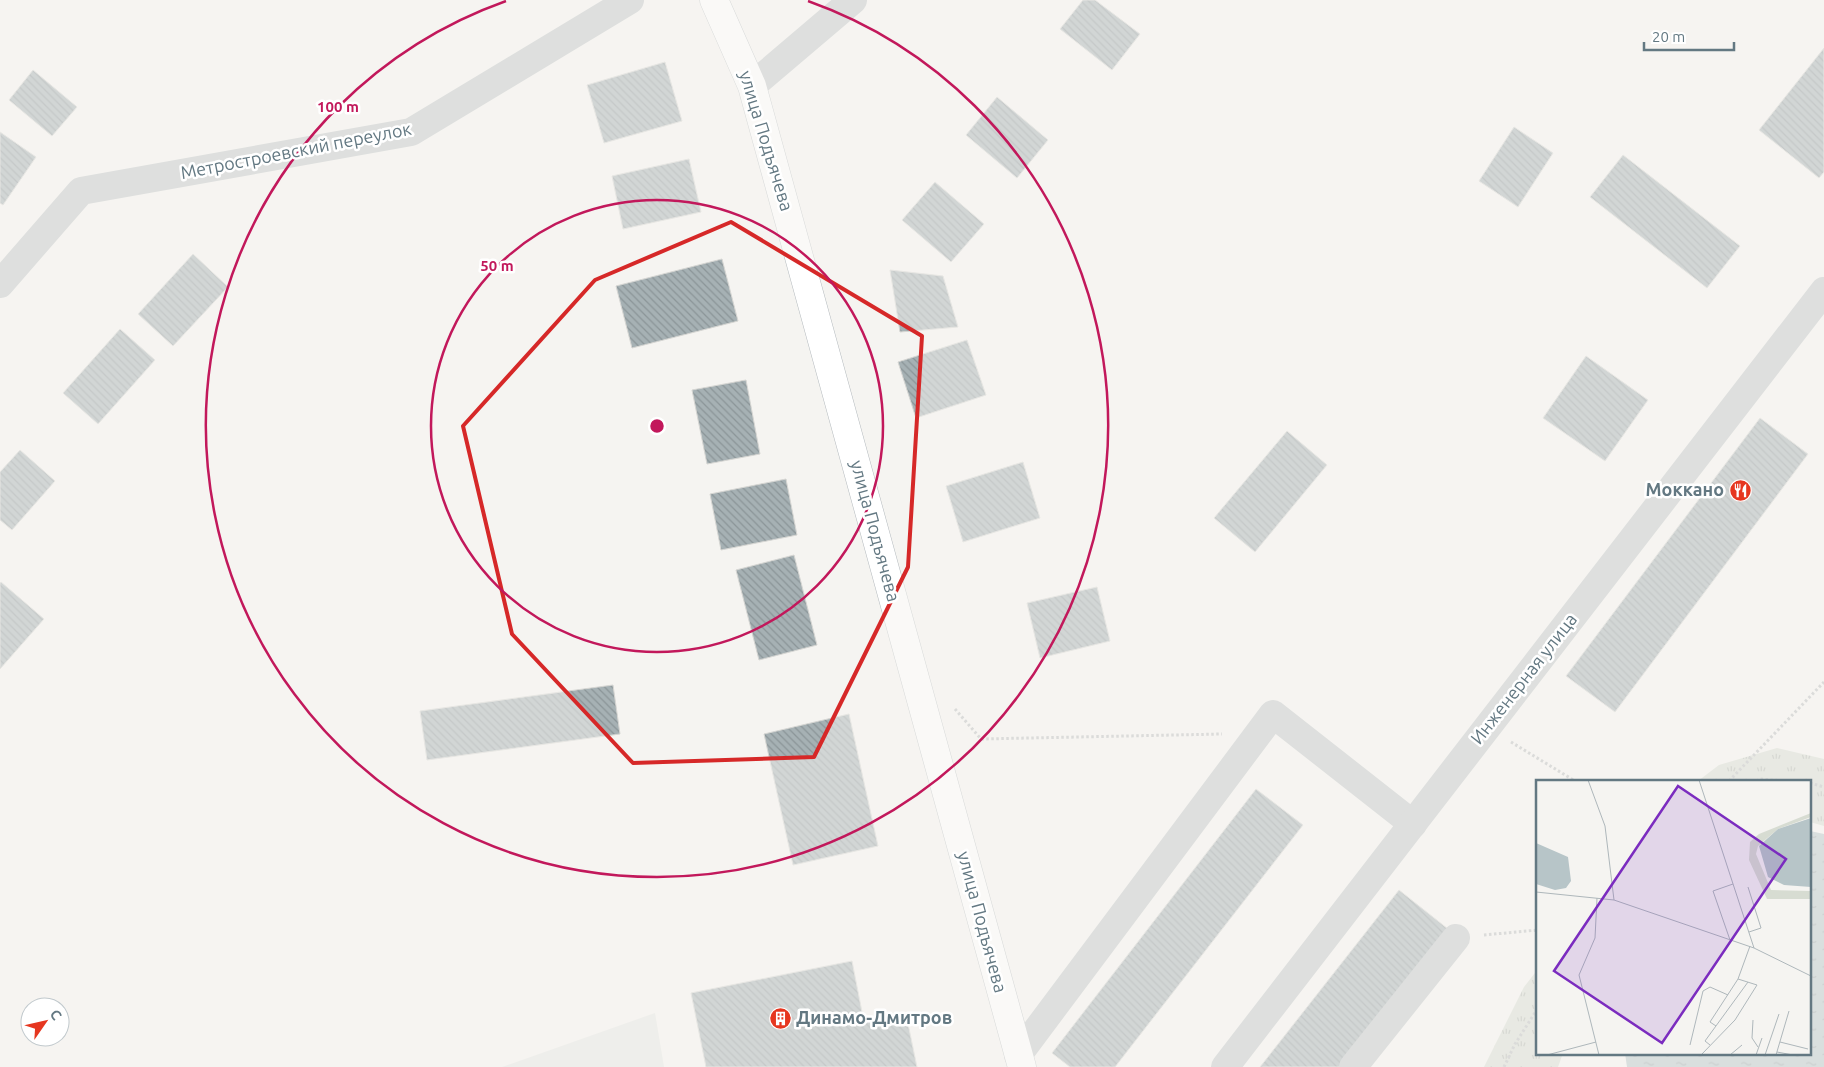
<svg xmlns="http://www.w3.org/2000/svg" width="1824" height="1067" font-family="Ubuntu,sans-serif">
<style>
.built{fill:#e5e6e4}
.park{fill:url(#park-tufts)}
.water{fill:url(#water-ripples)}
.building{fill:url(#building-back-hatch);stroke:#d6d6d3}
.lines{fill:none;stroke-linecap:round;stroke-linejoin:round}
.secondary-casing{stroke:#b4babe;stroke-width:29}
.path{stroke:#babdbe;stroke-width:3;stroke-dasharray:2.5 2.5;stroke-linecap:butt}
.minor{stroke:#c0c5c7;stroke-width:28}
.tertiary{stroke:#c0c5c7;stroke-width:28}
.secondary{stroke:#fff;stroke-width:28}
.marked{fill:none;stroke:#d62828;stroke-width:4;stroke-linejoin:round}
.ring{fill:none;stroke:#c2185b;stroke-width:2.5}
.labels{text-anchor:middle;stroke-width:5;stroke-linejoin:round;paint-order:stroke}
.street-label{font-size:18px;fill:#637882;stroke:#fff}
.poi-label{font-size:18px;font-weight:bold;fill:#637882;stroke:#fff;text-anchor:end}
.inset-road{fill:none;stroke:#aeb7bb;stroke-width:1}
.view{fill:#7b2cbf;fill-opacity:0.15;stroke:#7b2cbf;stroke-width:2.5}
.inset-edge{fill:none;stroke:#637882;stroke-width:2.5}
.centre{fill:#c2185b;stroke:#fff;stroke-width:2.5}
.ring-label{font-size:15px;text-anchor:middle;font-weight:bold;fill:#c2185b;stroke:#fff;stroke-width:5;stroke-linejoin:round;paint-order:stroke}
</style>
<defs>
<pattern id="park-tufts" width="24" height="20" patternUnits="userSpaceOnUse" patternTransform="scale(1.25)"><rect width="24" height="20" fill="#d7dcd2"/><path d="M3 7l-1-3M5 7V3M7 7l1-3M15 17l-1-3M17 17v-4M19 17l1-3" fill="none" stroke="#b2b7b0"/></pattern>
<pattern id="water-ripples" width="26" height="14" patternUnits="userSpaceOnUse" patternTransform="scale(1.25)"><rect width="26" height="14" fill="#b7c5c8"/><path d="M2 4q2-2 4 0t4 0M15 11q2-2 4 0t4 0" fill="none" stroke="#98a5a8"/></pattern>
<pattern id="building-back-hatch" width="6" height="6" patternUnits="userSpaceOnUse" patternTransform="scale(1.25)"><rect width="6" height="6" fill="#a6b1b4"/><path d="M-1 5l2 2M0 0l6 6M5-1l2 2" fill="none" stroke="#8b9598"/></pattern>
</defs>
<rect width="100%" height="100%" fill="#f5f4f1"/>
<path class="built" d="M655,1013L664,1067H502Z"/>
<path class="park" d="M1777,748L1824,759V826L1810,822V781H1698L1719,765Z
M1538,969V1053H1563L1558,1067H1484L1524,987Z"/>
<path class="water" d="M1810,831L1824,834V1067H1627L1625,1053H1810Z"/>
<path class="building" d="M1083,0H1095L1140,34L1112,70L1060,29Z
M1824,48V172L1819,178L1759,130Z
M665,62L682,121L604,143L587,85Z
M33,70L77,107L52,136L9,100Z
M997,97L1048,140L1017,178L966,135Z
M1514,127L1553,153L1518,207L1479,181Z
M0,132L36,157L3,205L0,203Z
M1623,155L1740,246L1707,288L1590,197Z
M689,159L701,212L623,229L612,176Z
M935,182L984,224L951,262L902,220Z
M193,254L228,287L173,346L138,314Z
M722,259L738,321L632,348L616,286Z
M890,270L943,276L958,327L900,332Z
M120,329L155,360L98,424L63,393Z
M967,340L986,395L916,418L898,362Z
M1586,356L1648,400L1605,461L1543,418Z
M746,380L760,454L707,464L692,390Z
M1760,418L1808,454L1615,712L1566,676Z
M1287,431L1327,465L1255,552L1214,518Z
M20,450L55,481L12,530L0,520V472Z
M1023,462L1040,518L963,542L946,486Z
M786,479L797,535L721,550L710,494Z
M794,555L817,645L759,660L736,570Z
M1,582L44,619L0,669V583Z
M1097,587L1110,641L1040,658L1027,603Z
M613,685L620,734L427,760L420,711Z
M849,714L878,846L793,865L764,734Z
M1256,789L1303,825L1115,1067H1070L1052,1053Z
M1399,890L1448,929L1340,1067H1260Z
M852,961L864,1022L906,1014L917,1067H706L691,993Z"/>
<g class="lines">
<defs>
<path id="secondary" d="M714,0L752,86L1022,1067"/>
</defs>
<use href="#secondary" class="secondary-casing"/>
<path class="path" d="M955,709L981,739L1222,734
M1511,742L1575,781
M1729,781L1824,682
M1756,781L1760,779L1780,781
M1810,783L1824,787
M1484,935L1538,930
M1504,1067L1515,1044L1538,1008"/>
<path class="minor" d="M752,86L853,0
M0,284L81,191L411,132L630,0
M1018,1055L1273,714L1413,824
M1353,1067L1456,938"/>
<path class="tertiary" d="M1225,1067L1824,291"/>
<use href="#secondary" class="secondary"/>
</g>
<path d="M0 0H1824V1067H0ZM731,222L922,336L908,567L814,757L633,763L512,634L463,426L595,280Z" fill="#f5f4f1" fill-opacity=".55" fill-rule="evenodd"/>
<path class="marked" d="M731,222L922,336L908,567L814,757L633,763L512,634L463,426L595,280Z"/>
<g class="ring">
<circle cx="657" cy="426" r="226"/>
<path d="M808 1A451 451 0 1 1 506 1"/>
</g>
<defs>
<symbol id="restaurant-disc" viewBox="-11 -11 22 22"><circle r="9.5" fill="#e6361f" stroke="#fff"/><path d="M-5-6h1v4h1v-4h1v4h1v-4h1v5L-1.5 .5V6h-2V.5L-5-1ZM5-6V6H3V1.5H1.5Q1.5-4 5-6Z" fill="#fff"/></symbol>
<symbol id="building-disc" viewBox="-11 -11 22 22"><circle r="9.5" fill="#e6361f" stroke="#fff"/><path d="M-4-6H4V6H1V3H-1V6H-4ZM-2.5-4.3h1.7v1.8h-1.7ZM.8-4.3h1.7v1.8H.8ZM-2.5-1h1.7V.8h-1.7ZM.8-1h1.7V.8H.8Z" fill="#fff"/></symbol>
</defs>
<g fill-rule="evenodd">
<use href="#restaurant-disc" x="1728" y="478" width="25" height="25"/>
<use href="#building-disc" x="768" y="1006" width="25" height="25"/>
</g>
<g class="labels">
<g class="street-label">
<text transform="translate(766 141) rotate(73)" y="6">улица Подъячева</text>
<text transform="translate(296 151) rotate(-11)" y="6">Метростроевский переулок</text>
<text transform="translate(875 531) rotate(75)" y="6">улица Подъячева</text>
<text transform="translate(1524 679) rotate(-52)" y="6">Инженерная улица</text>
<text transform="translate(982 922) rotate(75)" y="6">улица Подъячева</text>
</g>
<g class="poi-label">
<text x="1724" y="496">Моккано</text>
<text x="796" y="1024" text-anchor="start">Динамо-Дмитров</text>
</g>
</g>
<g transform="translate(1536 780)">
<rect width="275" height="275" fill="#f5f4f1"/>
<path d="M275,33V37L242,49L222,66L220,74L235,110L275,111V119H231L213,80L214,62L223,54Z" fill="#d7dcd2"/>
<path d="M275,38V107L248,105L232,97L223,66L242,49ZM0,63L32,77L35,101L30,108L19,110L0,104Z" fill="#b7c5c8"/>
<path class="inset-road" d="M52,0L69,46L78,120M163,0L218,168M212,107L225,148L213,152M0,112L78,120L218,168L275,196M61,118L59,158L43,195L63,275M194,160L177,111L197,104M217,240L216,258L222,267M180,246L174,242L202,199M244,262L272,269M154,265L167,211L174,207L192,215M174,265L169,261L212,202M241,272L257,275M11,275L60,262M165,275L199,240L221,205L202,199L214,166M194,275L206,265M220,275L226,258M229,275L243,234M240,275L253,231"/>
<path class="view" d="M142,6L250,79L126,263L18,191Z"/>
<rect width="275" height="275" class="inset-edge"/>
</g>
<circle cx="657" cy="426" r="8" class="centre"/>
<g class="ring-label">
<text x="338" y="112">100 m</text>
<text x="497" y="271">50 m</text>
</g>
<g transform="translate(45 1022) rotate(56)"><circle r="24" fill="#ffffff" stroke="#c1c9cd"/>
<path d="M0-4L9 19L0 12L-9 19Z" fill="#e6361f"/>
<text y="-8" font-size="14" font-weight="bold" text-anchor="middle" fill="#637882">С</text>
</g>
<path d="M1644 42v8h90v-8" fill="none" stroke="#637882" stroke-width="2.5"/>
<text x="1652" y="42" font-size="15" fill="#637882" stroke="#ffffff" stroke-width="4" paint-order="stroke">20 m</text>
</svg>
